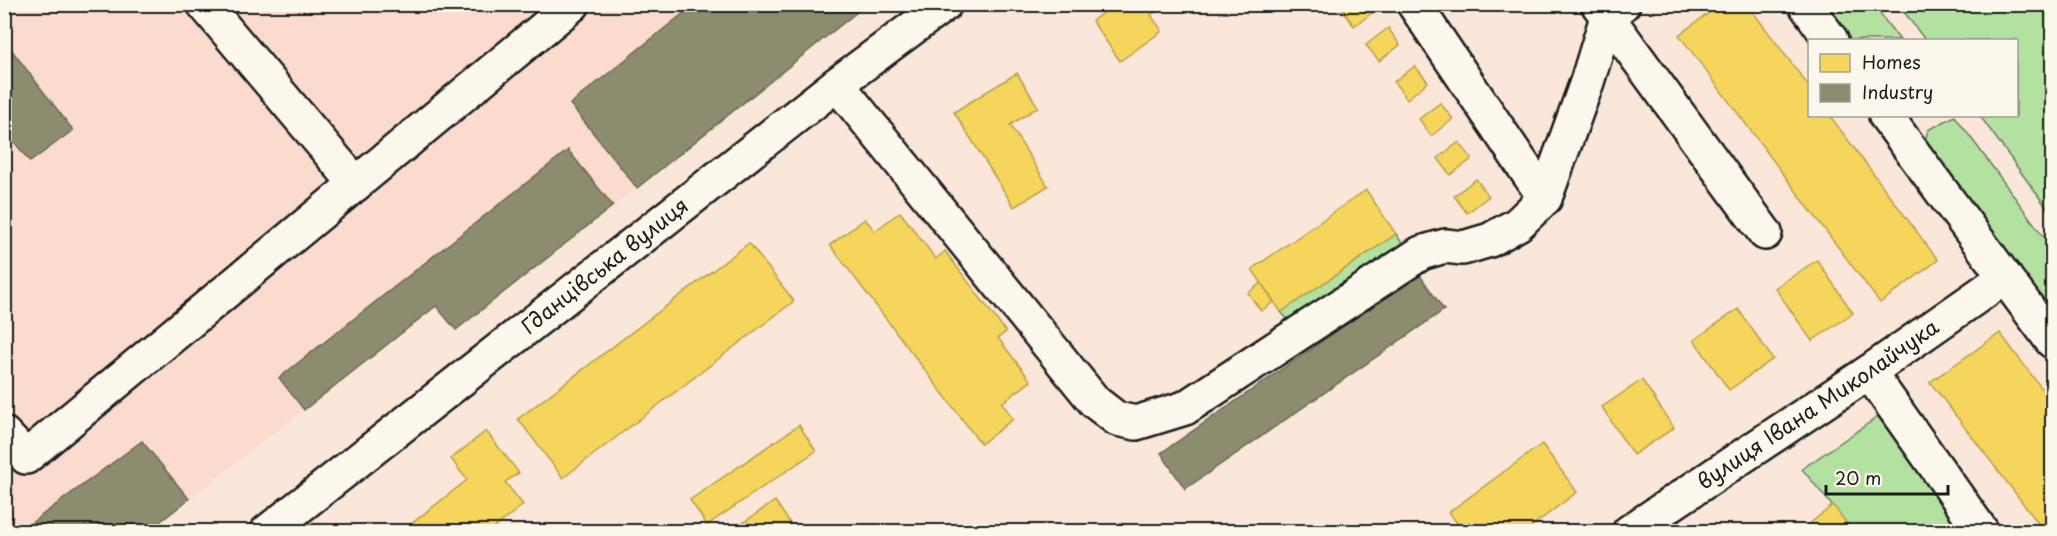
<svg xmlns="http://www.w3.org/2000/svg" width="2057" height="536" font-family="'Playpen Sans',sans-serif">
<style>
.built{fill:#fbdbce}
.green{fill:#b3e1a0;stroke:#687e5e;stroke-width:1.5}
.homes{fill:#f6d55c;stroke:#b59e49;stroke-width:1.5}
.industry{fill:#8c8c6e;stroke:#6a6a55;stroke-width:1.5}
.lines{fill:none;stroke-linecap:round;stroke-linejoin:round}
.minor-casing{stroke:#1c1c1c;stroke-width:38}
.minor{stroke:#fbf7ec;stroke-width:33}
.labels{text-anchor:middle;stroke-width:6;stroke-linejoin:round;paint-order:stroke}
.street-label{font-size:21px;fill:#1c1c1c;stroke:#fbf7ec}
</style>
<rect width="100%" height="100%" fill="#fbe6da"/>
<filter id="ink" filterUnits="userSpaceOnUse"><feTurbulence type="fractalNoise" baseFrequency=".0167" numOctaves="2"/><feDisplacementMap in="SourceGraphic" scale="12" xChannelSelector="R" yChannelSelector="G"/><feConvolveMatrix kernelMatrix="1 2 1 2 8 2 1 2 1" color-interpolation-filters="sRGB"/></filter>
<g filter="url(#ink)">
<path class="built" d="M4,5H867L456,330L436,306L147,532L5,531Z"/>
<path class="green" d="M1824,5H1873L1900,40H1849Z
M1899,5H2052V215L1980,116H2016V40H1925Z
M1955,116L2052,248V311L1925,141L1928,130Z
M1396,234L1407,251L1294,327L1281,312Z
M1882,414L1967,531H1853L1802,469Z"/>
<path class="homes" d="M1107,4H1167L1151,15L1162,31L1120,61L1092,21L1109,8Z
M1349,4H1371L1376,10L1354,26L1342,10Z
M1721,4H1747L1810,88V116H1830L1938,260L1880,303L1679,35Z
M1388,28L1400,45L1379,61L1366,45Z
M1415,66L1428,82L1407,99L1394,82Z
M1017,73L1038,107L1010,125L1048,186L1014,207L954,112Z
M1440,103L1453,119L1431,136L1419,119Z
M1459,142L1472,159L1450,175L1438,158Z
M1476,179L1489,196L1467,213L1454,196Z
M1366,190L1396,234L1281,312L1252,269Z
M900,212L936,259L945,251L1006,332L998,338L1031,381L1002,403L1013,419L981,444L830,245L865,219L875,231Z
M749,243L794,301L563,478L518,419Z
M1817,260L1853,313L1812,341L1775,288Z
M1261,283L1274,302L1261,311L1248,293Z
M1738,309L1773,359L1729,390L1694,340Z
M2000,333L2052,402V532H2045L1930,382Z
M1642,380L1674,428L1633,455L1602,407Z
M799,425L816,451L707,525L690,500Z
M486,431L519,473L505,482L523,505L489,532H401L467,480L451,459Z
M1542,444L1577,492L1524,532H1463L1449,512Z
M775,501L796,532H735L734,529Z
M1833,505L1853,532H1799Z"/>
<path class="industry" d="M695,4H867L637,188L570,104Z
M7,44L73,130L30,162L4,129V46Z
M568,150L613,206L456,330L436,306L304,410L279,378Z
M1419,274L1444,310L1185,489L1161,453Z
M142,441L189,499L147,532H19Z"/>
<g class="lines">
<defs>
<g id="minor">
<path d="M204,4L356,184"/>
<path d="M1414,4L1545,198"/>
<path d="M1598,4L1765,233"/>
<path d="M1805,4L1831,40"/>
<path d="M837,84L1095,402L1117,419L1136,423L1185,408L1421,253L1445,246L1463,248L1490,240L1518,224L1545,198L1587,82L1607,17L1623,4"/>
<path d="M1886,116L2052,341"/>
<path d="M1869,372L1982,532"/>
<path d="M4,434L26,457L573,4"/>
<path id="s1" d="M267,532L837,84L945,4"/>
<path id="s2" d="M1629,532L1869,372L2005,277"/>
</g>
</defs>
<use href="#minor" class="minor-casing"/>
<use href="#minor" class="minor"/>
</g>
</g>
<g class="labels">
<g class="street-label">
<text dy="7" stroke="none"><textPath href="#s1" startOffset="430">Гданцівська вулиця</textPath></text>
<text dy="7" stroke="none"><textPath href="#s2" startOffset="228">вулиця Івана Миколайчука</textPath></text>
</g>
</g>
<rect width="2057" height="536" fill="none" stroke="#fbf7ec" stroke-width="24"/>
<rect x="12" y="12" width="2033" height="512" fill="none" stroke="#1c1c1c" stroke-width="2" filter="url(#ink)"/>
<rect x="1808" y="39" width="210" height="78" fill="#fbf7ec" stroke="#a29f99" stroke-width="1.5"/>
<rect x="1820" y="54" width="30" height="18" fill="#f6d55c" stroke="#a29f99" stroke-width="1.5"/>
<text x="1862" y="69" font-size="18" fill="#1c1c1c">Homes</text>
<rect x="1820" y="84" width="30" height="18" fill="#8c8c6e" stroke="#a29f99" stroke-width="1.5"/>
<text x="1862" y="99" font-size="18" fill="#1c1c1c">Industry</text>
<path d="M1826 485v9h122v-9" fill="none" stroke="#1c1c1c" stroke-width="3"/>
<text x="1835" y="485" font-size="18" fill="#1c1c1c" stroke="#fbf7ec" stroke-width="4.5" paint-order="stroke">20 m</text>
</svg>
